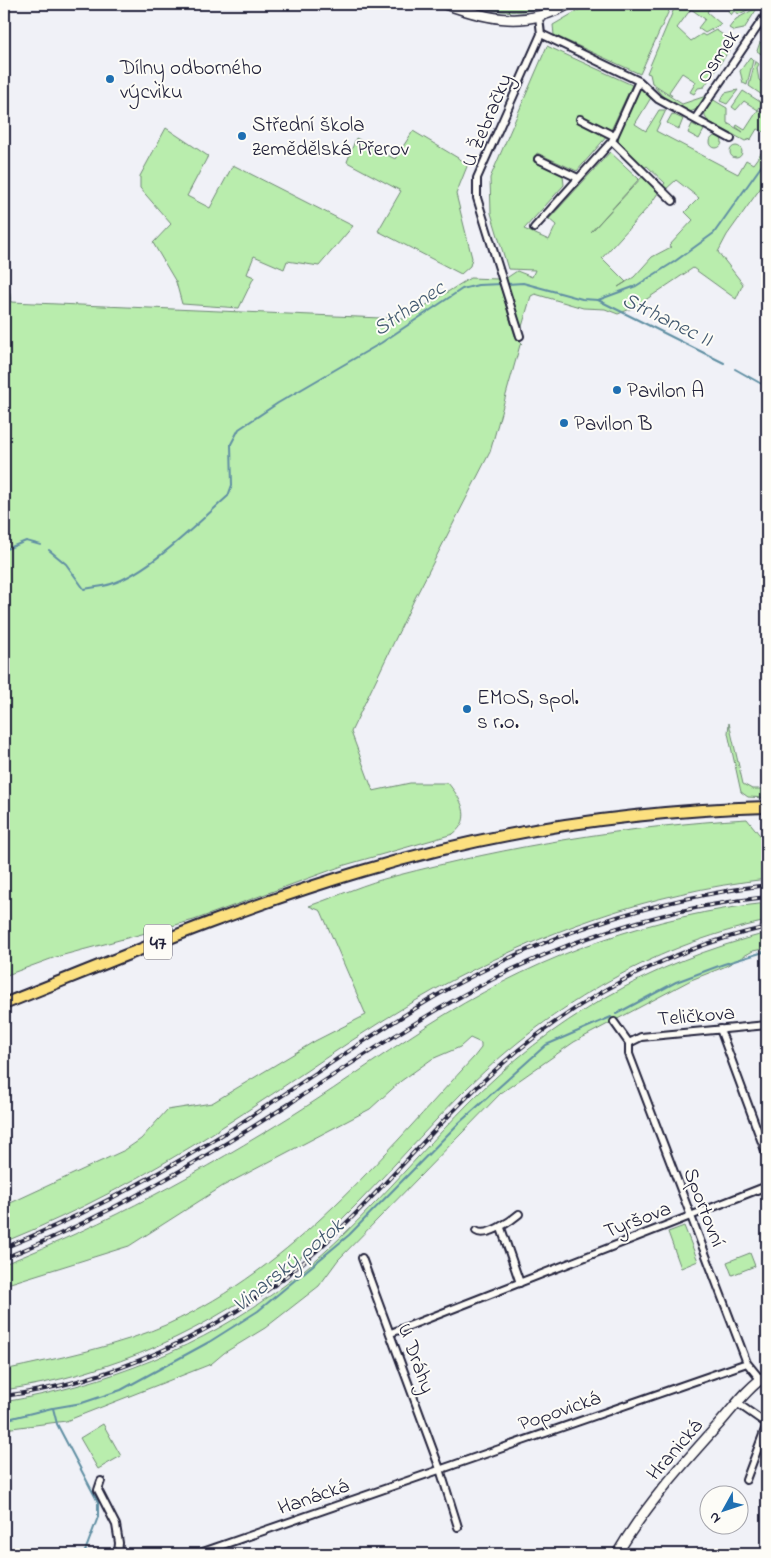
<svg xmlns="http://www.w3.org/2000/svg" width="771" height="1558" font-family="'Indie Flower',sans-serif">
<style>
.green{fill:#b9edad;stroke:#6e8874}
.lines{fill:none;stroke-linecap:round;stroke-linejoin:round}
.stream{stroke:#608fa3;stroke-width:2}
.street-casing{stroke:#22223b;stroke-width:10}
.secondary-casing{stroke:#22223b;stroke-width:12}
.primary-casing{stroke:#22223b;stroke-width:14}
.street{stroke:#fdfcf7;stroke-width:6}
.secondary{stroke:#fdfcf7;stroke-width:9}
.primary{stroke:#fce080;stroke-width:10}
.rail-casing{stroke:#22223b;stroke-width:4}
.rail{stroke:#fdfcf7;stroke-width:2;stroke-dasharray:5.5;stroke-linecap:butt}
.poi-dot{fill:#1f6fb2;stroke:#fdfcf7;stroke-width:2}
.labels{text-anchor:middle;stroke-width:4;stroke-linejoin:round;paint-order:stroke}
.shield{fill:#fdfcf7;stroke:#646373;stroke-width:1}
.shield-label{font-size:20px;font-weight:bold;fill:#22223b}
.street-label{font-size:21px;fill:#22223b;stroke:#fdfcf7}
.poi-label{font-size:21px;fill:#22223b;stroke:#fdfcf7;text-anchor:start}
.water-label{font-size:22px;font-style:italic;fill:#41586f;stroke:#fdfcf7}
</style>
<rect width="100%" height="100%" fill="#f0f1f7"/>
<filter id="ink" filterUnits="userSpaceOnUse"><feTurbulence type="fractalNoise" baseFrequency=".02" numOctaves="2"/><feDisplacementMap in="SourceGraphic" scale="10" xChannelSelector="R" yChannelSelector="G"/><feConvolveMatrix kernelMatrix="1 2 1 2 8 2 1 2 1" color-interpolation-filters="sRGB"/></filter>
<g filter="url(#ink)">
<path class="green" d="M470,4H551C524,15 497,13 470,4Z
M589,4H672L640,74L554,35L553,25Z
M676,4H713L707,12L721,24L705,33L698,28L705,19L691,9L677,28L691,41L702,34L705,36L716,30L729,39L730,49L704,87L698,88L694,94L690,92L696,82L682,73L669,92L672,96L652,83L650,74L647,73Z
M734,4H756V6L739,14L734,11L731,15L728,12Z
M758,7L744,29L734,31L729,28L736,19Z
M760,42L767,47V58L757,51Z
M547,46L632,85L611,130L580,116L608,135L577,171L537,153L533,161L563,175L564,185L524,229L549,240L556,225L549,219L610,152L639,179L591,232L643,176L658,193L650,205L602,258L626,282L618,287L634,277L652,257L671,247L669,246L693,220L685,212L699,198L676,180L665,190L662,187L665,183L647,166L643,169L618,144L619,132L640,86L652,96L635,124L646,131L659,110H666L656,131L738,174L746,160L753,164L767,145V179L727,235L718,252L743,284L736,299L693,268L635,307L618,314L605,309L583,308L535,294L531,296L521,330L505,279L517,271L532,277L535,270L508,269L491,213L490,178Z
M750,57L753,60L747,85L743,83L740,71Z
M755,61L759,64L757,68L759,80L767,86V91L762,95L749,86Z
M654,86L682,104L706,96L697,109L690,112L664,98Z
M738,90L727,104L720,101L725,93Z
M743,91L762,103L758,110L744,101L736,110L732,107Z
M712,99L727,108V123L743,132L736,127L737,125L745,130L758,110L767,116V133L757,129L751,139L745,141L708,121C701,113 707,107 712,99Z
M672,114L683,119L679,129L667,123Z
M692,124L704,130L699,139L688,133Z
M166,128L208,156L187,196L210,208L233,165L353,226L319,266L287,261L284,269L254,256L247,274L254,277L239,308L182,304L176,282L153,243L171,224L140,188V176Z
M413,131L468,164L456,194L472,258L470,266L461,274L378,231L401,191L347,162L356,138L395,159Z
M710 142a6 6 0 1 1 12 0a6 6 0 1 1-12 0Z
M730 152a6 6 0 1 1 12 0a6 6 0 1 1-12 0Z
M4,251L11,302L404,319L470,278L498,279L515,336L522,343L520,345L490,452L414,600L351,732L373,791L410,783H448C460,798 474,818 453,834L345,865L194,920L56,957L4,976Z
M729,723L743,784L752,789H767V798L748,797L741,792L728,733Z
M747,819L767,844V879C650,892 539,933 436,989C360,1031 289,1085 216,1131C149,1174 78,1212 4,1242V1206L125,1150L141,1139L167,1110L212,1103L315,1041L366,1015L321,911L309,906C338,896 366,883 395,876C510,846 629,826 747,819Z
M767,903V921C649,946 544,1010 460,1095C405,1151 355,1212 295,1262C211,1330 110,1375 4,1390V1370C59,1358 116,1347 168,1324C294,1267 382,1156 474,1057L481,1048V1043L470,1038L460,1047L432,1059L401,1081L370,1109L223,1186L129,1246L4,1285V1264C107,1224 203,1171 296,1113C347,1081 395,1045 446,1014C544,954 653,915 767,903Z
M767,933V948L753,951L724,967L691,980L574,1042L501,1093L338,1260L319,1286L265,1328L224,1353L211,1364L66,1421L4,1429V1402C107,1384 201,1348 285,1285C354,1233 408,1165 468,1104C551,1019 652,962 767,933Z
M684,1226L698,1261L681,1268L668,1232Z
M750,1253L755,1266L732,1275L727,1262Z
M103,1424L121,1456L98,1469L80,1438Z"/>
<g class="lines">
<path class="stream" d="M507,284L523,283L582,299L598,300L636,286L674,262L714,233L767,158
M598,300L724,363
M735,369L767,387
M4,550L26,541L41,545
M49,550L66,564L84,589C93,587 102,587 111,584C149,572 198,523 228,496L232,485L231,444L239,429L278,403L381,343L462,289L478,285L502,284
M616,1014L676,982L724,964L767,951
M4,1420L52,1408
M84,1554L98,1517V1502L57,1424L53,1408L82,1403L121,1390L209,1342L258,1311L349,1235L459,1123L546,1045L611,1017"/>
<defs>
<path id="street" d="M539,17L541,34L639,81L658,99L731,139
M639,81L612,141L673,201
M580,119L614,136
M695,119L767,13
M538,159L578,178
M534,228L612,141
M520,336L477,198V178L541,34
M614,1022L629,1043
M720,1029L767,1156
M629,1043V1054L747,1363L760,1379
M629,1043L641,1037L767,1025
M501,1228L520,1283
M476,1231C486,1238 511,1221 519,1214
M362,1258L440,1469L458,1527
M391,1333L767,1186
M737,1403L767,1424
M746,1480L767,1424
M101,1481L98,1490L116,1525L119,1543L118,1554
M197,1554L747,1363"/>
<path id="secondary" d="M445,4C490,20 526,28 569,4
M617,1554C645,1506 682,1465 719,1424C734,1407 748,1387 767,1375"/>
<path id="primary" d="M4,1004C122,957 240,907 362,871C493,831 631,811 767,807"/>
</defs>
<use href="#street" class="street-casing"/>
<use href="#secondary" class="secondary-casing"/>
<use href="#primary" class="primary-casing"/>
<use href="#street" class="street"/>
<use href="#secondary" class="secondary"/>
<use href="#primary" class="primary"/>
<defs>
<path id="rail" d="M4,1248C78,1218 149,1180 217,1138C291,1092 361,1040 436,996C537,937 652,899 767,885
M4,1258C105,1218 198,1162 289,1104C363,1056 435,1007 513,969C593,931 679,906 767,897
M4,1396C111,1382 215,1335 299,1266C359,1216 409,1155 464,1100C547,1015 651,953 767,927"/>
</defs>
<use href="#rail" class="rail-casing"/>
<use href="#rail" class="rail"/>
</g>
</g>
<g class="poi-dot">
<circle cx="110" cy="79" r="5"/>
<circle cx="242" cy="136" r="5"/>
<circle cx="617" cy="390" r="5"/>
<circle cx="564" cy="423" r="5"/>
<circle cx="467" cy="709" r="5"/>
</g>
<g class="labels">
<rect class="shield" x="144" y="924.5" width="28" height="35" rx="4"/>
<g class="shield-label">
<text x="158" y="949">47</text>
</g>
<g class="street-label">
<text transform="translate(717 56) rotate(-56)" y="7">Osmek</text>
<text transform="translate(486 120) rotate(-67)" y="7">U Žebračky</text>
<text transform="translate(696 1015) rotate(-5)" y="7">Teličkova</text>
<text transform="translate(705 1207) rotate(69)" y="7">Sportovní</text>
<text transform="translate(637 1219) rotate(-21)" y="7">Tyršova</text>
<text transform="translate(417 1358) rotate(70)" y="7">U Dráhy</text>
<text transform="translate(559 1410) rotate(-19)" y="7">Popovická</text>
<text transform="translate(674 1449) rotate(-49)" y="7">Hranická</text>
<text transform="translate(313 1496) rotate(-19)" y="7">Hanácká</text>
</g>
<g class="poi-label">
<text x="120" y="74">Dílny odborného<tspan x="120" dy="24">výcviku</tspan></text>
<text x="252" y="131">Střední škola<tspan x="252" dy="24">zemědělská Přerov</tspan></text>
<text x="627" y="397">Pavilon A</text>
<text x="574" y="430">Pavilon B</text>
<text x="477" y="704">EMOS, spol.<tspan x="477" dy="24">s r.o.</tspan></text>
</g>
<g class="water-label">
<text transform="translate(408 307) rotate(-34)" y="8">Strhanec</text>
<text transform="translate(668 318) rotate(26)" y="8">Strhanec II</text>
<text transform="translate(287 1264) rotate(-39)" y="8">Vinarský potok</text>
</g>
</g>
<rect width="771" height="1558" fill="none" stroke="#fdfcf7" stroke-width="20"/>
<rect x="10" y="10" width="751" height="1538" fill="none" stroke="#22223b" stroke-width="2" filter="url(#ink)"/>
<g transform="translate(724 1510) rotate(230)"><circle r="24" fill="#fdfcf7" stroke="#a5a5ac"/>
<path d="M0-4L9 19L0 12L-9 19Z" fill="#1f6fb2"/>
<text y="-8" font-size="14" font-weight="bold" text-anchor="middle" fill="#22223b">N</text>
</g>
</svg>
